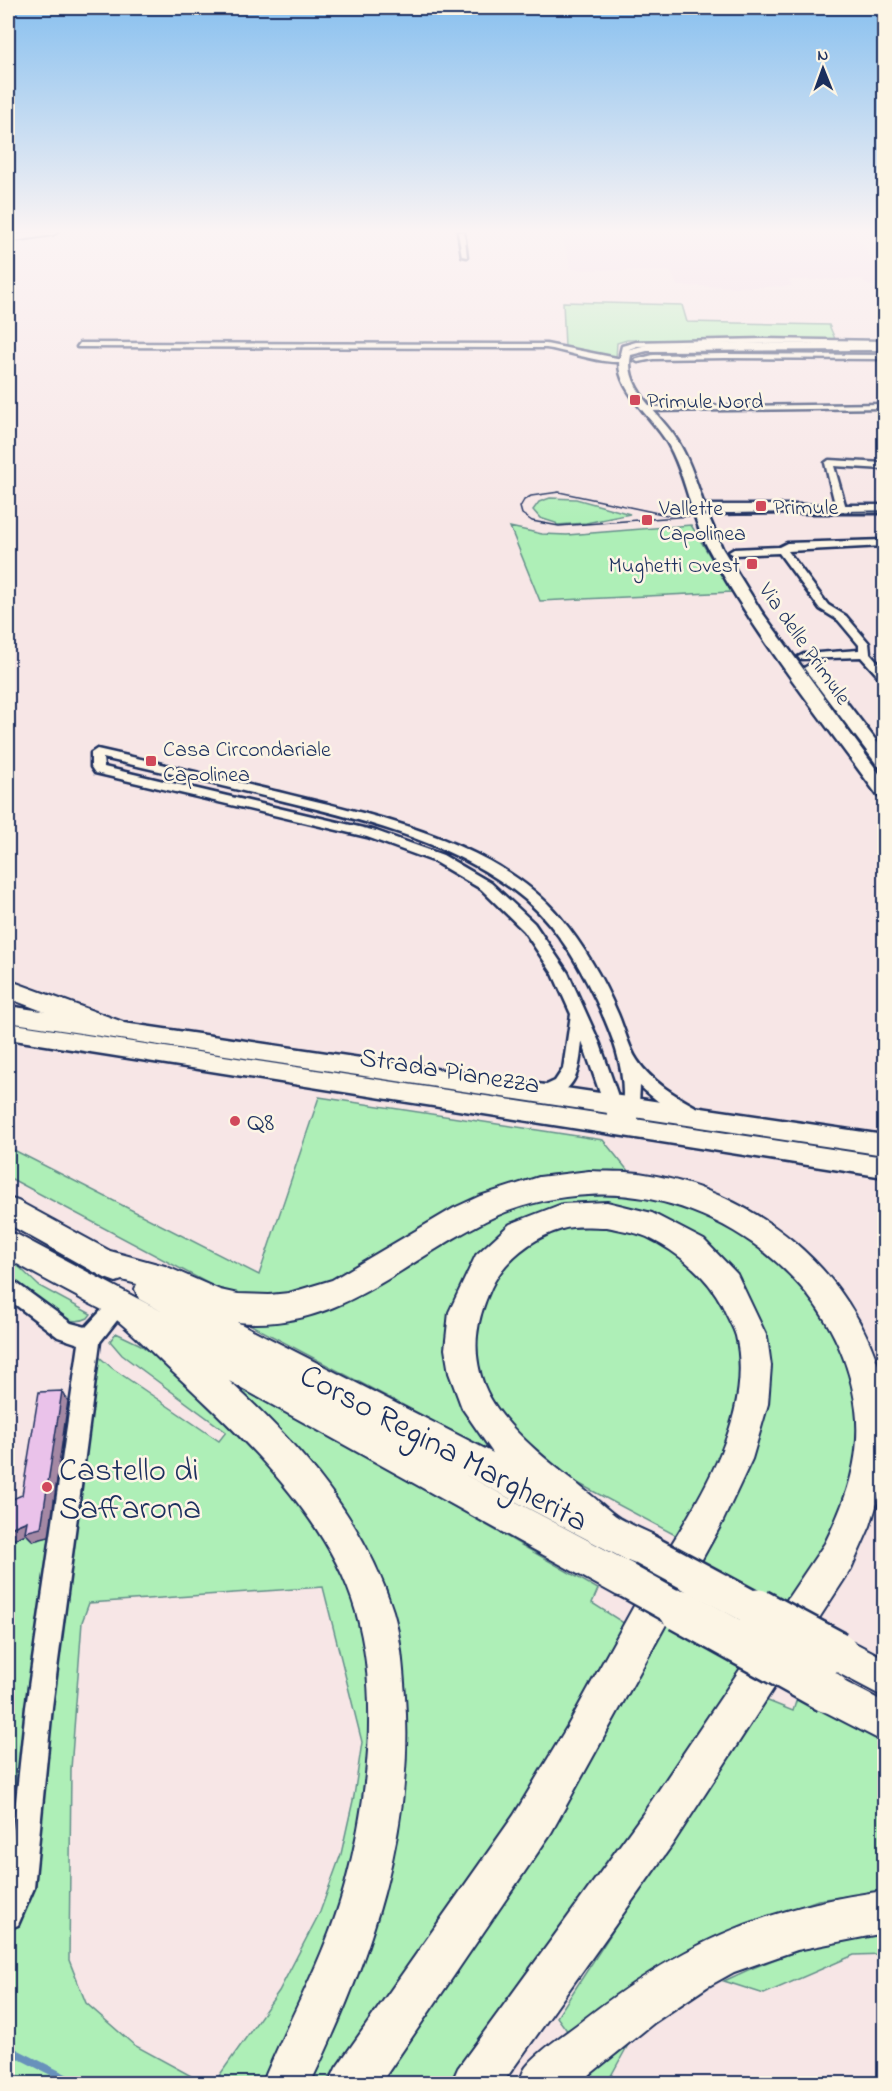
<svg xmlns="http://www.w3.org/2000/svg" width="892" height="2091" font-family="'Indie Flower',sans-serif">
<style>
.built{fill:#f3dbe7}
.green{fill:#aeefb7;stroke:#648f8a;stroke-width:1.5}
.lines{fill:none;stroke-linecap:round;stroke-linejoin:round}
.stream{stroke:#6791bb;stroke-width:8}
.street-casing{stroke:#1b2f5e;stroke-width:5}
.secondary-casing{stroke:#1b2f5e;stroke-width:5}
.primary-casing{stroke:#1b2f5e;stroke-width:4}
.highway-casing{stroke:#1b2f5e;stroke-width:4}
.street{fill:#fcf5e5;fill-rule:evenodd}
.secondary{fill:#fcf5e5;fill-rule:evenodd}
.primary{fill:#fcf5e5;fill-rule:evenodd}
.highway{fill:#fcf5e5;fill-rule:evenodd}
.tram{stroke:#1b2f5e;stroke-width:1.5}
.primary-bridge-far1-casing{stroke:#1b2f5e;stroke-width:38;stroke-linecap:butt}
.primary-bridge-casing{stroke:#1b2f5e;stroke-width:46;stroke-linecap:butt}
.primary-bridge-far1{stroke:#fcf5e5;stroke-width:33}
.primary-bridge{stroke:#fcf5e5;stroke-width:41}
.shaded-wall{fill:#a488a4;stroke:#1b2f5e;stroke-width:1.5}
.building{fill:#eac2ea;stroke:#1b2f5e;stroke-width:1.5}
.poi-dot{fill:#d1495b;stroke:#fcf5e5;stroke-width:2}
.labels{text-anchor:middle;stroke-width:5;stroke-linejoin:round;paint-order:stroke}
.far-poi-label{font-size:22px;fill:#1b2f5e;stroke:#fcf5e5;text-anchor:start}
.far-street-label{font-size:22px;fill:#1b2f5e;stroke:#fcf5e5}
.street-label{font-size:27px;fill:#1b2f5e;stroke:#fcf5e5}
.poi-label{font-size:27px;fill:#1b2f5e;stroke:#fcf5e5;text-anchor:start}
.near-street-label{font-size:33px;fill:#1b2f5e;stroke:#fcf5e5}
.near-poi-label{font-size:33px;fill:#1b2f5e;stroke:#fcf5e5;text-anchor:start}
</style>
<rect width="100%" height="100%" fill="#f7e6e6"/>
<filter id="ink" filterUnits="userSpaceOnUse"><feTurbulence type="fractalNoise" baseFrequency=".0167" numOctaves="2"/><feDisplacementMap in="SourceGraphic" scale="12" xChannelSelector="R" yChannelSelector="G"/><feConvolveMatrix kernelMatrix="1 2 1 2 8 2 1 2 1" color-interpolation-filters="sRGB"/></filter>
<g filter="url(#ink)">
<path class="built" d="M546,232H854L884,277V288L867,285L862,279L789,280L792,286L760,287L677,286L671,272L571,269L562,234Z"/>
<path class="green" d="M563,302L682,305L687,322L829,325L835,339L627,340L617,343L616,358L576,352L565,347Z
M550,498L576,499L630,514L586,523L557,525L556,523L540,518L533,510L539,502Z
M691,525L732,592L540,601L510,527L542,534L567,535Z
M319,1097L603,1140L629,1172L590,1171L546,1175L506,1187L452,1212L340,1282L280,1298L228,1294L8,1177V1147L259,1275Z
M616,1190L719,1215L818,1294L863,1402L854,1491L803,1592L454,2083H374L764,1396L705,1247L559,1209L454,1318L509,1461L236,1317L447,1238L528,1198Z
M623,1225L694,1261L734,1317L743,1365L736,1419L705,1491L677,1536L572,1480L540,1460L484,1396L472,1339L499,1263L549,1227Z
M8,1260L18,1266L39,1286L91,1314L88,1318C63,1331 33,1296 16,1281L8,1277Z
M116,1333L139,1344L166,1363L282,1475L345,1569L361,1622L376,1716L353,1884L270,2083H214L279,1991L320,1912L341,1854L354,1796L362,1742L323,1587L89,1603L82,1622L71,1769L69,1960L86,2003L134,2045L204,2083H8V1936L24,1914L30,1887L47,1709L97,1355L112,1368L219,1441L226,1432L122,1355L110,1341Z
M228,1383L240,1384L598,1589L592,1603L630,1627L515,1816L325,2083H317L312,2074L354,1979L394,1631Z
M35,1530L33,1541L54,1535L8,1863V1542Z
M798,1695L884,1742V1891L818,1900L714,1937L621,1991L568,2032L557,2017L763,1699L793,1711Z
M884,1932V1954L854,1955L764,1994L724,1981C776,1956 827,1939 884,1932Z
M628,2045L607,2083L579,2084Z"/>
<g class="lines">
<path class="stream" d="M8,2049L77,2084"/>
<defs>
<path id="street" d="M458,232H464L467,257L462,256Z
M763,339L884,341V345L763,343L637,346L629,349L627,356L620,354L622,346L636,342Z
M80,343L546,344L627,360C612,368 565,350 546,348L77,347Z
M725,354L884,355V359L725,358L653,359L638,362L634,360L653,355Z
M884,404V408L648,411L644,409L648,407Z
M829,460L884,463V469L834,466L846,508L841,511L836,508L825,463Z
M884,540V546L788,551L828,605L846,616L869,643L870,653L884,669V680L880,678L861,657L800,659L798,657L804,654L859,650V645L838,620L820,609L779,553L734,555L729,552L734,549L779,547L787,543Z
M97,749C155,762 212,776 270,790C365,813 495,839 560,917C585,947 603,979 618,1014C624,1028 629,1048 637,1060C652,1083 678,1097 701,1110L704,1115L701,1120C685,1125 652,1097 640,1086L638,1120L635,1125L628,1126L625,1131L619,1133L613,1131L582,1041C579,1073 577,1090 544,1101L538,1099L535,1094L538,1089L555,1081L563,1069L571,1014L553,974L524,931L481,889L433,861L367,837L95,773L91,767V753ZM103,758C161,771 218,785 276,799C357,819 443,838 512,889C551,917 575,957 596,1000C612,1034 627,1070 622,1108L600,1044L568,973L534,923L491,883L443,855L376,831L104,767Z
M8,1279L15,1282L71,1323L86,1327L113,1298L120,1295L127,1298L130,1304L100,1342L52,1707L34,1888L18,1925L8,1929V1877L26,1707L79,1344L58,1337L8,1299Z"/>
<path id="secondary" d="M741,343L884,344V350L647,351L631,355C623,390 665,417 680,445C691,464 697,485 704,505H884V513H707L722,548L761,611L884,780V797L878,796C819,715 755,636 708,548C690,515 687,478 668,444C654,418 607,383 622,351L647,345Z
M812,663L818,665L884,751V767L878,766L804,668Z
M8,1006L884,1135V1155L8,1022Z
M8,1023L884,1157V1177L8,1039Z"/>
<path id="primary" d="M8,980L123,1022L127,1029L123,1036L114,1038L8,998Z
M589,1171C606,1172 623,1171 639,1173C753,1189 853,1268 883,1381C886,1391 884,1402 884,1412C884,1435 884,1458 884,1481L870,1526L851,1569L672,1845L502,2084H451L458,2068L642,1815L825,1543C846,1501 862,1457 856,1409C841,1281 713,1187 588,1195C549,1197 510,1207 476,1226C397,1267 334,1332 237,1322L493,1453L462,1408L449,1373L445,1349L449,1312L476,1255L510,1224L562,1204L607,1202L652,1213L704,1240L737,1274L767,1337L771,1366L768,1404L752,1459L722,1523L551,1833L380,2084H329L336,2068L514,1815L567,1727L640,1595L629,1600L616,1595L229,1381C299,1445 364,1518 393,1611C401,1638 403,1668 405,1696C415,1833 369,1962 310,2084H262C290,2016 326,1956 345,1885C368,1801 380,1696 356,1612C330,1520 244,1438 176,1375C155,1356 135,1334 113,1317C103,1309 89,1304 78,1297C54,1284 31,1272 8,1259V1231L18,1235L163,1312L139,1299L135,1289L137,1284L122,1280L116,1282L105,1278L8,1224V1198L18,1201L110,1251L165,1266L220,1290L238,1294L269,1295L289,1293L332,1280L454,1208L480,1196L539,1177ZM607,1227C620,1230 635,1232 647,1237C678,1252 708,1276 723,1307C727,1317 733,1326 736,1336C757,1424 686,1518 644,1589L647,1582L642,1569L458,1471L630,1562L643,1567L656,1562L661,1549L656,1536C644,1530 631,1525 619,1518C608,1511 598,1500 587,1492C553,1465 500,1426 484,1385C471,1350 476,1321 491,1288C504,1260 532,1238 562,1229C575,1225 593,1227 607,1227Z
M836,1633L884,1658V1697L823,1665L817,1652L823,1639Z
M828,1673L884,1702V1742L814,1706L809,1692L814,1678Z
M884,1891V1933L797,1950L734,1972L707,1987L655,2022L578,2084H519C521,2078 523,2071 526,2067C540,2050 562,2036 579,2023C676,1947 761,1907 884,1891Z"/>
<path id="highway" d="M31,232H58L53,235L8,242V236Z"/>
</defs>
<use href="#street" class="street-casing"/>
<use href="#secondary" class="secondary-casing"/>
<use href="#primary" class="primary-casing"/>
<use href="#highway" class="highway-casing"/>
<use href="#street" class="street"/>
<use href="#secondary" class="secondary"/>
<use href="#primary" class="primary"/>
<use href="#highway" class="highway"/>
<path class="tram" d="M884,511L667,515L559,492L531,496L524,500L520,507L522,514L532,521L559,526L691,516L884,513"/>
<defs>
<path id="primary-bridge-far1" d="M643,1549L760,1612
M629,1582L683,1612"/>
<path id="primary-bridge" d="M680,1610L828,1692
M758,1610L836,1652"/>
</defs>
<use href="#primary-bridge-far1" class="primary-bridge-far1-casing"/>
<use href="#primary-bridge" class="primary-bridge-casing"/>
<use href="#primary-bridge-far1" class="primary-bridge-far1"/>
<use href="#primary-bridge" class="primary-bridge"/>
</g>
<path class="shaded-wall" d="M62,1391L68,1401L49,1537L33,1541L26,1534L8,1542V1529L27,1521Z"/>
<path class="building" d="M62,1391L41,1528L25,1532L27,1521L8,1529V1501L22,1495L39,1392Z"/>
</g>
<linearGradient id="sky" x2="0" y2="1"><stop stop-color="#88c0ef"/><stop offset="0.44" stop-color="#fbf4f4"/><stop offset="1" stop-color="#fbf4f4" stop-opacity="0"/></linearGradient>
<rect width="892" height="525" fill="url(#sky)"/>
<g class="poi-dot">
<rect x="629" y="394" width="12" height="12" rx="3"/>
<rect x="755" y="500" width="12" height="12" rx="3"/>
<rect x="641" y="514" width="12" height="12" rx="3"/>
<rect x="746" y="558" width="12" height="12" rx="3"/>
<rect x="145" y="755" width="12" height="12" rx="3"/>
<circle cx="235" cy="1121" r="6"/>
<circle cx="47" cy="1487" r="6"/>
</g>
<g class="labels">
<g class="far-poi-label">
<text x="647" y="408">Primule Nord</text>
<text x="773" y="514">Primule</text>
<text x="659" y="515">Vallette<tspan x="659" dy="25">Capolinea</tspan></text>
<text x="740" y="572" text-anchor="end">Mughetti Ovest</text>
<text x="163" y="756">Casa Circondariale<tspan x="163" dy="25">Capolinea</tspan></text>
</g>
<g class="far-street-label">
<text transform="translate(806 643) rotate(55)" y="8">Via delle Primule</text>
</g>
<g class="street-label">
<text transform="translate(450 1070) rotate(9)" y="9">Strada Pianezza</text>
</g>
<g class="poi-label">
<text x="247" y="1130">Q8</text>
</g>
<g class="near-street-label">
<text transform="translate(445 1446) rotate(28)" y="12">Corso Regina Margherita</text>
</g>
<g class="near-poi-label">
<text x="59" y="1480">Castello di<tspan x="59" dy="38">Saffarona</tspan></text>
</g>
</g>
<rect width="892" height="2091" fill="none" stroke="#fcf5e5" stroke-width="30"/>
<rect x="15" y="15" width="862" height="2061" fill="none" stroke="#1b2f5e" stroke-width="2" filter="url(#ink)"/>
<g transform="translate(823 69) rotate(359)" stroke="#fcf5e5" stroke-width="4.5" paint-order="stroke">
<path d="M0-4.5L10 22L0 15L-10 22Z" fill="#1b2f5e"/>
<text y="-9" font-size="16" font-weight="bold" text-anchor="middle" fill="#1b2f5e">N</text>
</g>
</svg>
